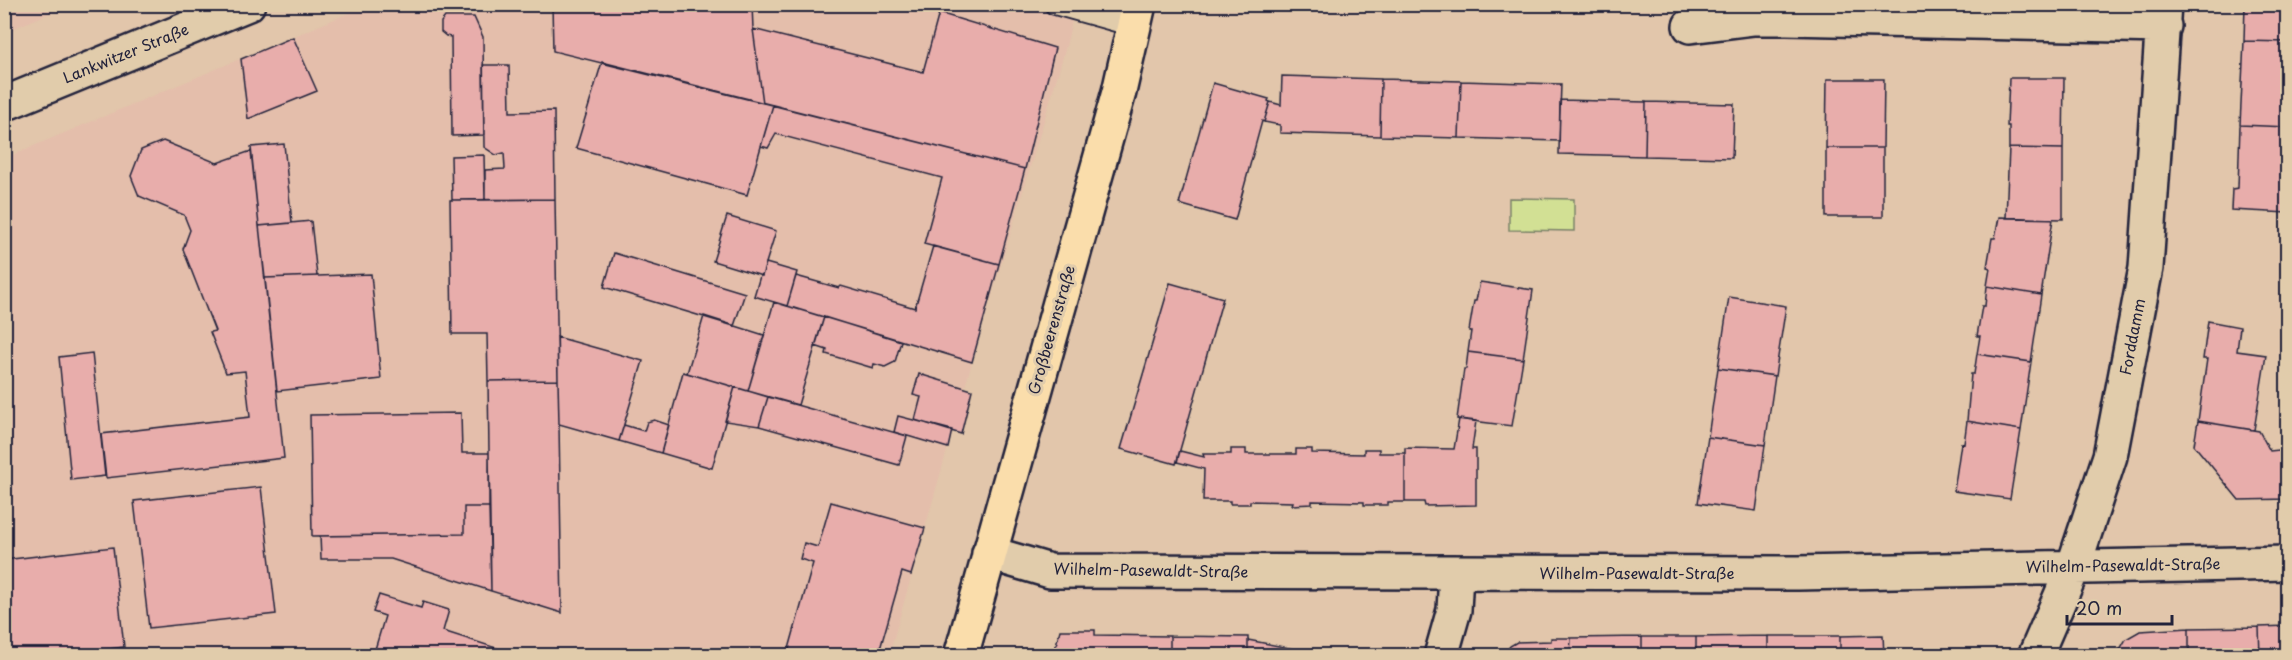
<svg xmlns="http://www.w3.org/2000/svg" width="2292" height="660" font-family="'Playpen Sans',sans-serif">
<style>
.built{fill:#e4beab}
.green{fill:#d2e094;stroke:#7a8168;stroke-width:1.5}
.building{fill:#e8adab;stroke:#22223b;stroke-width:1.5}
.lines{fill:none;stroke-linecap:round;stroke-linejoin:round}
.service-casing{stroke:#22223b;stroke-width:24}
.minor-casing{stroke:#22223b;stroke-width:38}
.secondary-casing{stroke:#22223b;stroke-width:38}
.primary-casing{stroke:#22223b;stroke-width:38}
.service{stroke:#e1ccab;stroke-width:20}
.minor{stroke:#e1ccab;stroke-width:33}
.secondary{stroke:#e1ccab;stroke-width:33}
.primary{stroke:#faddab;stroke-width:33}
.labels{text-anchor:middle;stroke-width:6;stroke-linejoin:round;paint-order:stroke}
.street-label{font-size:15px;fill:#22223b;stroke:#e1ccab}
</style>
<rect width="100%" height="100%" fill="#e2c6ab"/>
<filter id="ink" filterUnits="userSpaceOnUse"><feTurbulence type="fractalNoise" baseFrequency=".0167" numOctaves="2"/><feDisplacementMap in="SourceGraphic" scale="12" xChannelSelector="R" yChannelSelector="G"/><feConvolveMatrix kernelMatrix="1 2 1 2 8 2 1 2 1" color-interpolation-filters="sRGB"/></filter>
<g filter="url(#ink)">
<path class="built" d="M5,4H69V5L5,32Z
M368,5H1076L1065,50L972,362L889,655L5,656V158Z"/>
<path class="green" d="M1509,198L1574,199V231L1509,230Z"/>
<path class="building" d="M552,4H752L753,29L763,103L553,51Z
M2245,4H2288V42L2244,41Z
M939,13L1055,48L1025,169L763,103L753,29L923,72Z
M445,17H474L483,37L484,135L452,136L451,37L446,36L441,32V22Z
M293,37L317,91L248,119L241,59Z
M2244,41L2288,42V127L2240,125Z
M602,62L773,105L747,195L576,148Z
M483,65H509L510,112L554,111L555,199L485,200V170L505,169L504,153L496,155L484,147Z
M1282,76L1381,79L1380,136L1280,133V125L1264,122L1270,102L1281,105Z
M2009,78H2064L2063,149L2009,148V126H2007Z
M1381,79L1461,81L1459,138L1380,136Z
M1827,79H1884L1883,148H1826Z
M1461,81L1561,84L1559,141L1459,138Z
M1213,83L1269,99L1268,101L1270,102L1264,122L1262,121L1235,220L1179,204Z
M1560,100L1646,102L1645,156L1559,154Z
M1646,102L1734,104L1732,158L1645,156Z
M773,105L1025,169L999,264L924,244L942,178L776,134L768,148L761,146Z
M2240,125L2288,127V213L2231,210L2232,189L2238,188Z
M163,141L217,163L251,151L284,458L106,478L101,434L250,417L245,371L226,373L210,332L215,331L183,249L190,230L184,215L139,196L131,176L141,150Z
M284,144L292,223L259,226L251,147Z
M1826,148H1883V217H1826Z
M2009,148L2063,149V219L2006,218Z
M484,155L485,200H452L451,156Z
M555,199L558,380L488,381L487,334H452L450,200Z
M727,216L776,231L762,276L713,261Z
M1999,217L2053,219L2041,295L1987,286L1990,268L1987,267L1992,238H1995Z
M311,221L317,276L265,278L259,226Z
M933,246L999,264L972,362L787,306L796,276L839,288L841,286L915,308Z
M614,253L745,293L734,326L604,287Z
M766,263L797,272L787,306L754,296L760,276H762Z
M371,274L381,379L277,391L265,278Z
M1480,282L1533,290L1523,359L1468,352L1471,331H1469L1474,301H1476Z
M1170,283L1223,298L1176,464L1121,449Z
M1987,286L2041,295L2031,362L1977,354L1980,336H1977L1982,306H1985Z
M1729,297L1786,306L1775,376L1718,368Z
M774,302L824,317L798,405L748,391Z
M704,316L764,335L748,391L687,373Z
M824,317L901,341L895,362L885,367L874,364L873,368L826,354L827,350L815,346Z
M2208,321L2240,327L2237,351L2266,355L2254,430L2198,421L2207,359H2203Z
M557,337L643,361L619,441L559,424Z
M1468,352L1523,359L1512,426L1457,419L1464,369H1466Z
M92,353L105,476L71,480L59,357Z
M1977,354L2031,362L2021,430L1967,421L1971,374H1974Z
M1718,368L1775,376L1765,445L1708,437Z
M683,372L735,387L712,468L661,453Z
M919,374L972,390L961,434L915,420L921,397L913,395Z
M558,380L559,424L562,613L491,591L488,381Z
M735,387L768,397L759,426L725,421Z
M768,397L907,436L899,465L759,426Z
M461,413L462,453H489V507H464V534L312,536L310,415Z
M898,416L952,430L948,448L894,432Z
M1459,419L1476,421L1472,449H1476V505L1425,506L1424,502H1405V448L1454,449Z
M654,420L669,425L661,453L619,441L624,425L644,431L647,422Z
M1967,421L2021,430L2010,499L1954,491L1961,443L1964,444Z
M2198,421L2259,431L2270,451L2288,449V499L2239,500L2194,445Z
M1708,437L1765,445L1756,511L1698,503Z
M1231,449H1246V454H1296V449H1312V453L1364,454V449H1379V453H1405V502H1388V505H1364V502L1312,501V504L1292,505L1293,502L1250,501V504H1230V501H1203L1204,469L1177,462L1180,451L1204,457L1203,454H1231Z
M261,487L276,614L149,628L134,501Z
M831,502L925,528L911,575L902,572L878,656H787L813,563L800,559L804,543L818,547Z
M464,507H489L491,591L391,559H321L320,536L464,534Z
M113,547L124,647L54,656H4V560Z
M379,595L421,608L423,602L449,610L443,631L521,656H373L385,616L373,612Z
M2288,626V656H2260L2259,627Z
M2259,627L2260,656H2189V628Z
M2189,628V656H2116L2126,639L2140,631Z
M1060,630H1095V635L1170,636V656H1053Z
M1883,635L1884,656H1840V636Z
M1170,636L1248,637V656H1170Z
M1768,636V656H1696V637Z
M1768,636H1840V656H1768Z
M1642,637V656H1570L1571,638Z
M1642,637H1696V656H1642Z
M1551,638H1571L1570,656H1503L1510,646L1517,642L1551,641Z
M1248,640L1330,656H1248Z"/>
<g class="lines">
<defs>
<path id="service" d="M1055,4L1134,26"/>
<path id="minor" d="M1690,26L1754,18H1786L2164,26
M989,553L1050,571L1798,573L2288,563
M1441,656L1454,610L1456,574
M2035,656L2073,568L2110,456L2146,268L2164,4"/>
<path id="secondary" d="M4,104L248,4"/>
<path id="primary" d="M961,656L1119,92L1139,4"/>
</defs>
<use href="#service" class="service-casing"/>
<use href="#minor" class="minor-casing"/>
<use href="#secondary" class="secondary-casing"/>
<use href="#primary" class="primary-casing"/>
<use href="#service" class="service"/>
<use href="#minor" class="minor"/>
<use href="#secondary" class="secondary"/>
<use href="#primary" class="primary"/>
</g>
</g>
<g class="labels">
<g class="street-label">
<text transform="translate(126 54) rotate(-22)" y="5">Lankwitzer Straße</text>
<text transform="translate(1052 330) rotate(-74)" y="5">Großbeerenstraße</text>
<text transform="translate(2133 337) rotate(-79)" y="5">Forddamm</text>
<text transform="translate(2123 566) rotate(-1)" y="5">Wilhelm-Pasewaldt-Straße</text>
<text transform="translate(1151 571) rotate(1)" y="5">Wilhelm-Pasewaldt-Straße</text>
<text x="1637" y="579">Wilhelm-Pasewaldt-Straße</text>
</g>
</g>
<rect width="2292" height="660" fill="none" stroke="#e1ccab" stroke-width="24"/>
<rect x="12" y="12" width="2268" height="636" fill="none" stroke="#22223b" stroke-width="2" filter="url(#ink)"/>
<path d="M2067 615v9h105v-9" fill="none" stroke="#22223b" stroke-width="3"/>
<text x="2076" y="615" font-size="18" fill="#22223b" stroke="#e1ccab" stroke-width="4.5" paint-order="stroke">20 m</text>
</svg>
